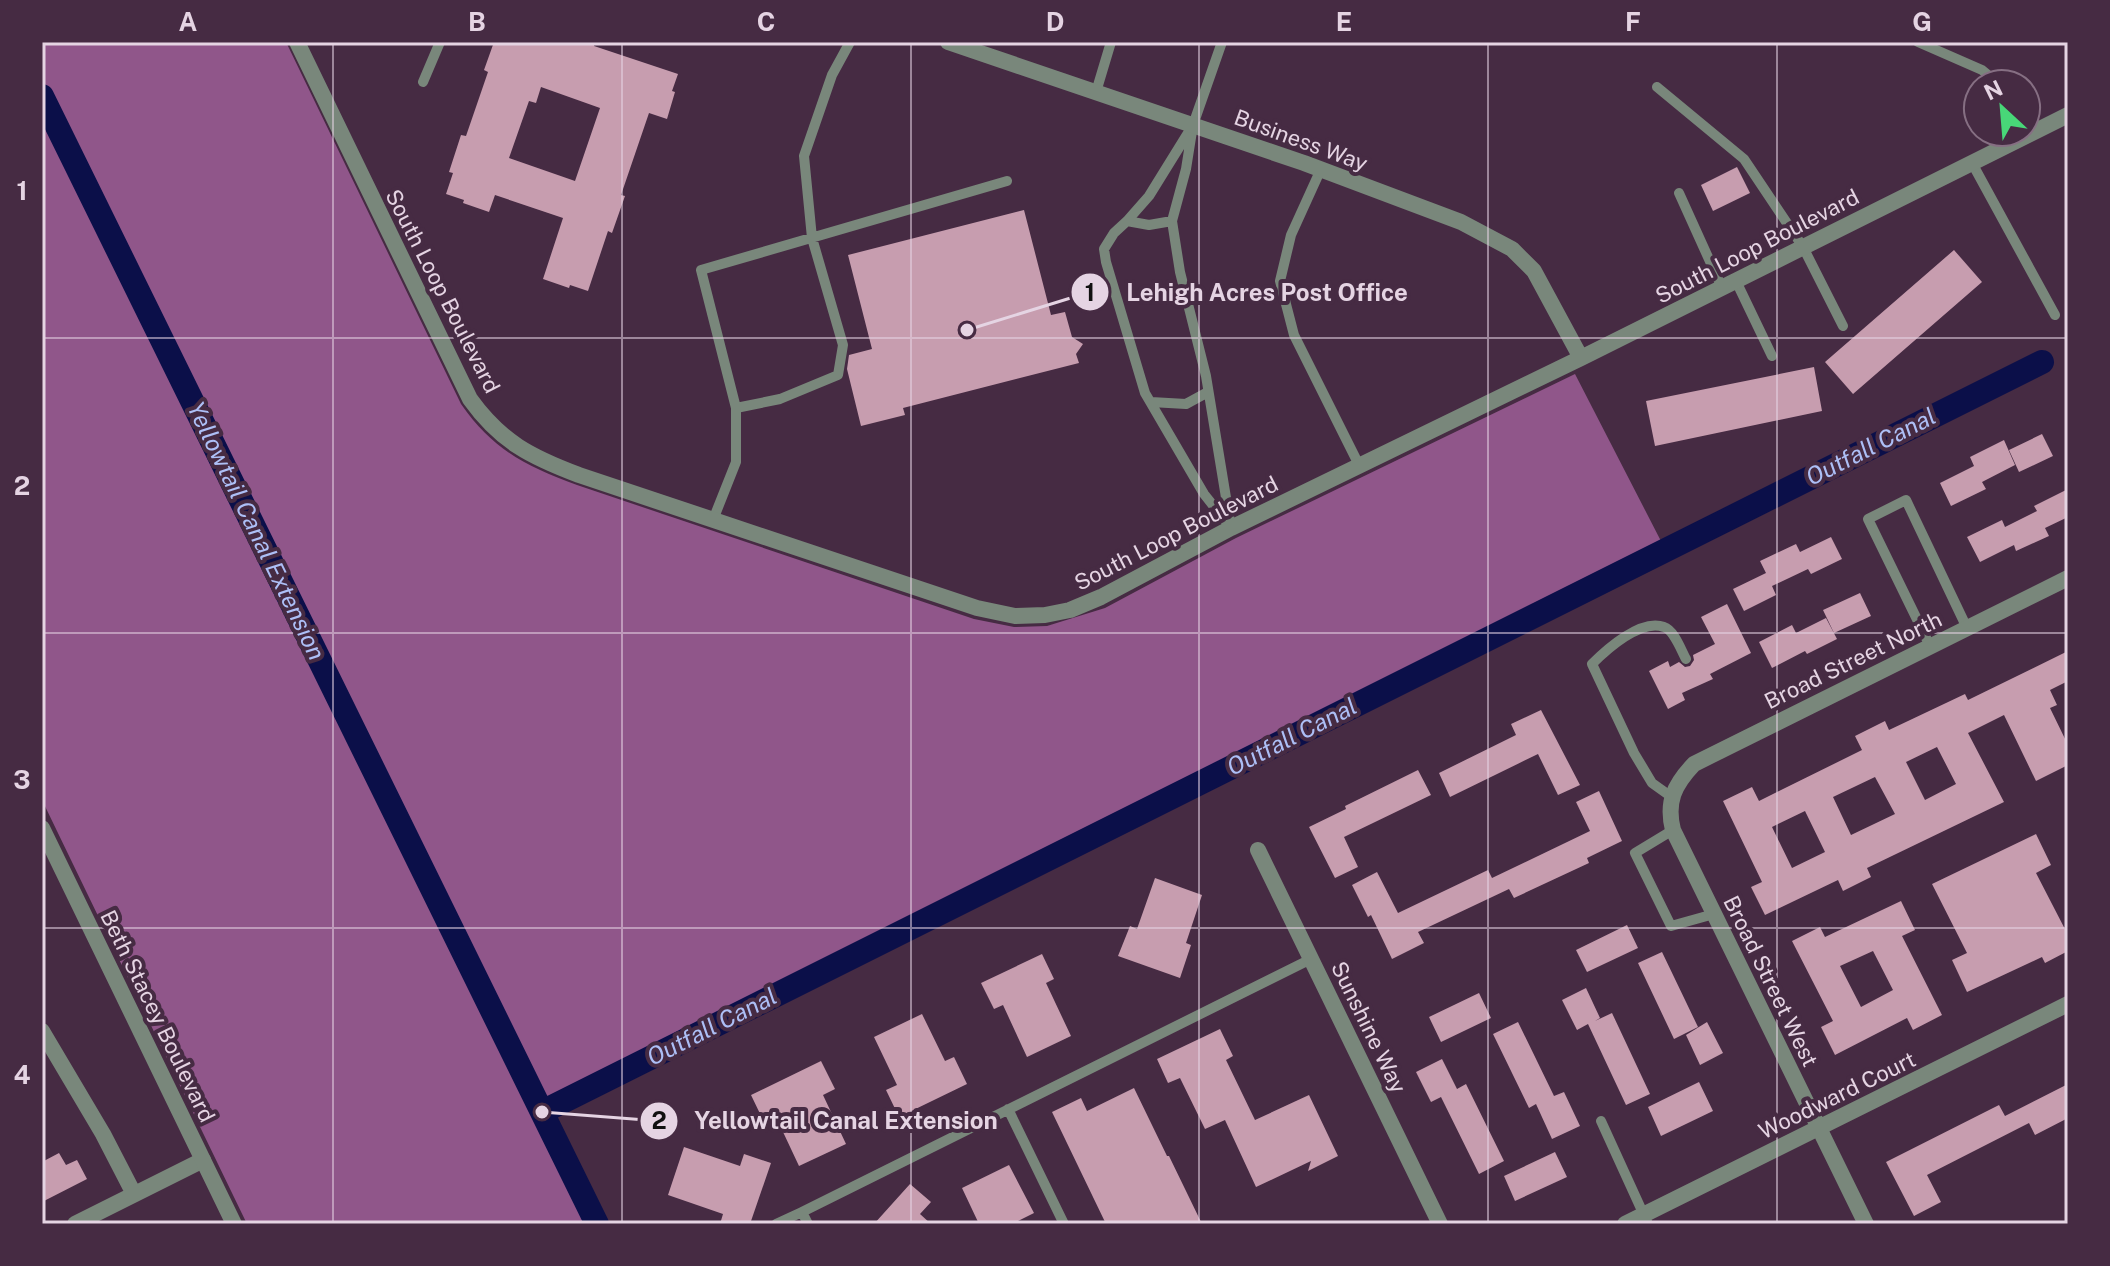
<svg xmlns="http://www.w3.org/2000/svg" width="2110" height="1266" font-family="'Public Sans',sans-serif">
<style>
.forest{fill:#90568a}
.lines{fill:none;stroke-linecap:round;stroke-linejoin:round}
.canal{stroke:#0b0f49;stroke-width:24}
.building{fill:#c79daf;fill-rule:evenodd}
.service{stroke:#79877b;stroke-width:10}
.minor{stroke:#79877b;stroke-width:16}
.tertiary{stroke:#79877b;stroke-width:16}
.grid{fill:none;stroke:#e5d4e3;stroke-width:2;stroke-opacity:0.55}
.labels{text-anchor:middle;stroke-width:8;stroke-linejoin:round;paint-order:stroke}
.street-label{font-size:22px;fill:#e5d4e3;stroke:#462b43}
.water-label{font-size:24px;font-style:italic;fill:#adbff6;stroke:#462b43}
.leader{fill:none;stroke:#e5d4e3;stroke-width:3}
.callout-dot{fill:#e5d4e3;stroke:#462b43;stroke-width:3}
.mark-label{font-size:24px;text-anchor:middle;font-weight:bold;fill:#111}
.callout-label{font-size:24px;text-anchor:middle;font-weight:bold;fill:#e5d4e3;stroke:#462b43;stroke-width:8;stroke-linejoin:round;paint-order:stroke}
.neatline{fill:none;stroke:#e5d4e3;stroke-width:3}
.grid-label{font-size:26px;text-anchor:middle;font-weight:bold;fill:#e5d4e3}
</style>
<rect width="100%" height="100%" fill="#462b43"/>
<path class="forest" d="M42,42H286L461,404C493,450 526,466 577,485L974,619L1014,627L1047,626L1105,608L1236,538L1575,374L1663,545L543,1100L602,1224H247L42,800Z"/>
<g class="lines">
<path class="canal" d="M42,96L597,1224
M542,1112L2042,362"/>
</g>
<path class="building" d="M494,42H595L594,46L678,74L672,91L675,92L667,119L649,113L621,195L625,196L612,233L608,231L588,291L570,285L569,288L543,279L563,218L495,195L489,212L463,203L464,200L446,194L453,173L449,172L461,135L466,136L488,72L484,70ZM541,87L600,108L575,181L509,158L529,101L536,103Z
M1737,167L1750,193L1713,211L1701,185Z
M1024,210L1051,315L1065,312L1072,337L1083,344L1076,354L1079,363L903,408L905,415L861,426L847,369L849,355L872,349L848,255Z
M1954,250L1982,282L1853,394L1825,362Z
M1814,367L1822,411L1655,446L1646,401Z
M2042,434L2053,456L2019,472L2009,450Z
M2004,440L2015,465L1982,482L1986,489L1951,506L1940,483L1974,466L1970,457Z
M2068,489V517L2045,528L2049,536L2016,551L2014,545L1980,562L1967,537L2002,520L2005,527L2037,511L2034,506Z
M1831,537L1842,559L1811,574L1808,569L1772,586L1776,595L1744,611L1733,589L1766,573L1760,561L1796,544L1800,552Z
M1860,593L1871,616L1834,633L1823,610Z
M1727,604L1751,653L1710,674L1713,679L1682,693L1685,700L1668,709L1649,671L1668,661L1670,667L1679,662L1685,667L1690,666L1694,660L1693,655L1715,644L1701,617Z
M1826,618L1837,639L1807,654L1805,651L1772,668L1759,642L1792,625L1796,633Z
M2068,651V681L2050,690L2057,705L2050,708L2068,745V765L2036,781L2004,715L1968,733L2004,802L1867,868L1871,877L1843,891L1838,880L1765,915L1751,887L1762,882L1723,801L1752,787L1759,801L1862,750L1855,736L1885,721L1889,730L1965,694L1968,700ZM1937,747L1956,784L1925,800L1906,762ZM1875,777L1895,814L1851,835L1833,797ZM1805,811L1825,852L1792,868L1772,827Z
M1541,710L1580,785L1558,795L1538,754L1450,797L1439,773L1516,735L1511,724Z
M1418,770L1431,795L1344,837L1358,867L1335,878L1309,827L1346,809L1345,806Z
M1599,791L1622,841L1587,858L1589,863L1514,898L1509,889L1418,932L1424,943L1392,959L1371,915L1368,917L1352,885L1377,872L1398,913L1488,870L1492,878L1590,831L1576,802Z
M2036,834L2051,865L2036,873L2068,935V951L2045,963L2042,957L1967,992L1952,960L1967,953L1932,884Z
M1155,878L1202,895L1186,943L1191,945L1180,978L1118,956L1130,926L1137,929Z
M1901,901L1915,930L1902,936L1942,1015L1913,1030L1907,1018L1835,1055L1821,1027L1833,1021L1792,941L1820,927L1825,937ZM1873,951L1893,990L1861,1007L1840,966Z
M1627,925L1638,948L1587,972L1576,950Z
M1662,952L1698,1027L1674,1039L1638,963Z
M1042,954L1054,979L1046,983L1071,1036L1027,1057L1003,1005L994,1009L981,983Z
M1586,988L1600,1018L1595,1021L1612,1013L1650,1094L1626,1105L1588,1024L1577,1030L1562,1000Z
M1479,993L1491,1018L1441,1042L1429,1017Z
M922,1014L945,1061L954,1057L967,1084L899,1117L886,1090L897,1085L874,1037Z
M1518,1022L1554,1096L1564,1092L1580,1126L1552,1139L1536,1104L1529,1108L1493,1034Z
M1707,1022L1723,1053L1700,1065L1686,1035Z
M1220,1029L1233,1056L1226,1060L1255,1120L1309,1095L1338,1156L1308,1171L1311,1161L1256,1187L1225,1120L1205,1129L1180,1078L1168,1083L1157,1059Z
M1442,1059L1457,1089L1466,1084L1504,1161L1479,1174L1441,1097L1431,1102L1416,1072Z
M821,1061L835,1089L823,1095L846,1144L799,1166L776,1117L764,1122L751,1095Z
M1699,1082L1713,1111L1661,1136L1648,1107Z
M2068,1084V1118L2035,1135L2029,1123L1927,1175L1941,1202L1914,1216L1886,1162L1999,1105L2005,1116Z
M1134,1088L1167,1156H1169L1202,1224H1106L1052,1112L1081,1098L1087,1111Z
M684,1147L740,1166L744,1154L771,1163L750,1224H720L723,1214L668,1195Z
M1555,1152L1567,1177L1515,1201L1504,1176Z
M59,1153L66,1165L77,1160L87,1179L42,1202V1162Z
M1009,1165L1034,1213L1012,1224H979L962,1188Z
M910,1184L931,1202L920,1214L931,1224H874Z"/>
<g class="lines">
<path class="service" d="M1918,42L1982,70L1999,84
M423,82L440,42
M1657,87L1744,159L1803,247L1843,326
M1096,92L1111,42
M1193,125L1186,169L1172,221L1180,272L1206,376L1231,528L1204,494L1145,393L1106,262L1104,249L1114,233L1127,221L1149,196Z
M1193,125L1222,42
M1972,163L2055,315
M1321,169L1291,235L1280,281L1294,335L1360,467
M1679,193L1722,288
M1127,221L1149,225L1172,221
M1736,281L1772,356
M1151,402L1186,404L1208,392
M736,408L701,270L1007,181
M713,520L736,462V408L780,399L838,375L843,345L812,238L804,156L832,75L850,42
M1930,646L1868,519L1906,500L1967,628
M1673,798L1652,783L1634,753L1592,664C1606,650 1641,618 1664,627C1674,630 1681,650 1686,659
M1673,830L1635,853L1671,926L1714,914
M1008,1109L1064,1224
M1601,1121L1648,1224
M776,1224L802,1212
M808,1224L802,1212L1311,959"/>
<path class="minor" d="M297,42L470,399C501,442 531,457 579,475L977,608L1015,616L1045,615L1070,610L1101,597L1231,528L1581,358L2068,115
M948,42L1304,163L1461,222L1512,249L1534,271L1581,358
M1258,850L1440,1224
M42,1031L103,1134L134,1194
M75,1224L203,1160
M1625,1224L2068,1004
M1866,1224L1673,830C1666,802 1674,785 1694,764L2068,578"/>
<path class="tertiary" d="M42,828L234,1224"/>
</g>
<path class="grid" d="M333,42V1224M622,42V1224M911,42V1224M1199,42V1224M1488,42V1224M1777,42V1224M42,338H2068M42,633H2068M42,928H2068"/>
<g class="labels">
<g class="street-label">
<text transform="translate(1301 140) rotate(20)" y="8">Business Way</text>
<text transform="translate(1757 246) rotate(-27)" y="8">South Loop Boulevard</text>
<text transform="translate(443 291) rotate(63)" y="8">South Loop Boulevard</text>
<text transform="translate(1176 533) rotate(-27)" y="8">South Loop Boulevard</text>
<text transform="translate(1853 660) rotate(-26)" y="8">Broad Street North</text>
<text transform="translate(1771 981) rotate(64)" y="8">Broad Street West</text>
<text transform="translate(158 1016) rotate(64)" y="8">Beth Stacey Boulevard</text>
<text transform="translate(1369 1027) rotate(64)" y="8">Sunshine Way</text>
<text transform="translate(1837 1095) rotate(-26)" y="8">Woodward Court</text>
</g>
<g class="water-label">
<text transform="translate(1871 447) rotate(-27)" y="8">Outfall Canal</text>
<text transform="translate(256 531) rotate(64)" y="8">Yellowtail Canal Extension</text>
<text transform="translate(1292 737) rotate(-27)" y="8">Outfall Canal</text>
<text transform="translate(712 1027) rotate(-27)" y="8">Outfall Canal</text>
</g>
</g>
<path class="leader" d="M967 330L1090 292M542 1112L659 1121"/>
<g class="callout-dot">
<circle cx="967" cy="330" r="8"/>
<circle cx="542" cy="1112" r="8"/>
<circle cx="1090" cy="292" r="20"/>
<circle cx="659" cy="1121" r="20"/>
</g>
<g class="mark-label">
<text x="1090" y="301">1</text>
<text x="659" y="1129">2</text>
</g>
<g class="callout-label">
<text x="1267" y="301">Lehigh Acres Post Office</text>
<text x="846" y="1129">Yellowtail Canal Extension</text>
</g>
<rect width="2110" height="1266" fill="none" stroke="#462b43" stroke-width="88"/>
<g transform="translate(2002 108) rotate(334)"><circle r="38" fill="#462b43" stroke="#866f83" stroke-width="2"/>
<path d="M0-6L14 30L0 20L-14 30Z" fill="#48d778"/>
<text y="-12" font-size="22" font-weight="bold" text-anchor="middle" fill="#e5d4e3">N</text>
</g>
<rect x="44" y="44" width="2022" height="1178" class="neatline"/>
<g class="grid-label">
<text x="188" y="31">A</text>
<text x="477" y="31">B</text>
<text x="766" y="31">C</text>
<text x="1055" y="31">D</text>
<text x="1344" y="31">E</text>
<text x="1633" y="31">F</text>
<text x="1922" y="31">G</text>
<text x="22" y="200">1</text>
<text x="22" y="495">2</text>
<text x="22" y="789">3</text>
<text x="22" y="1084">4</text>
</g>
</svg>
